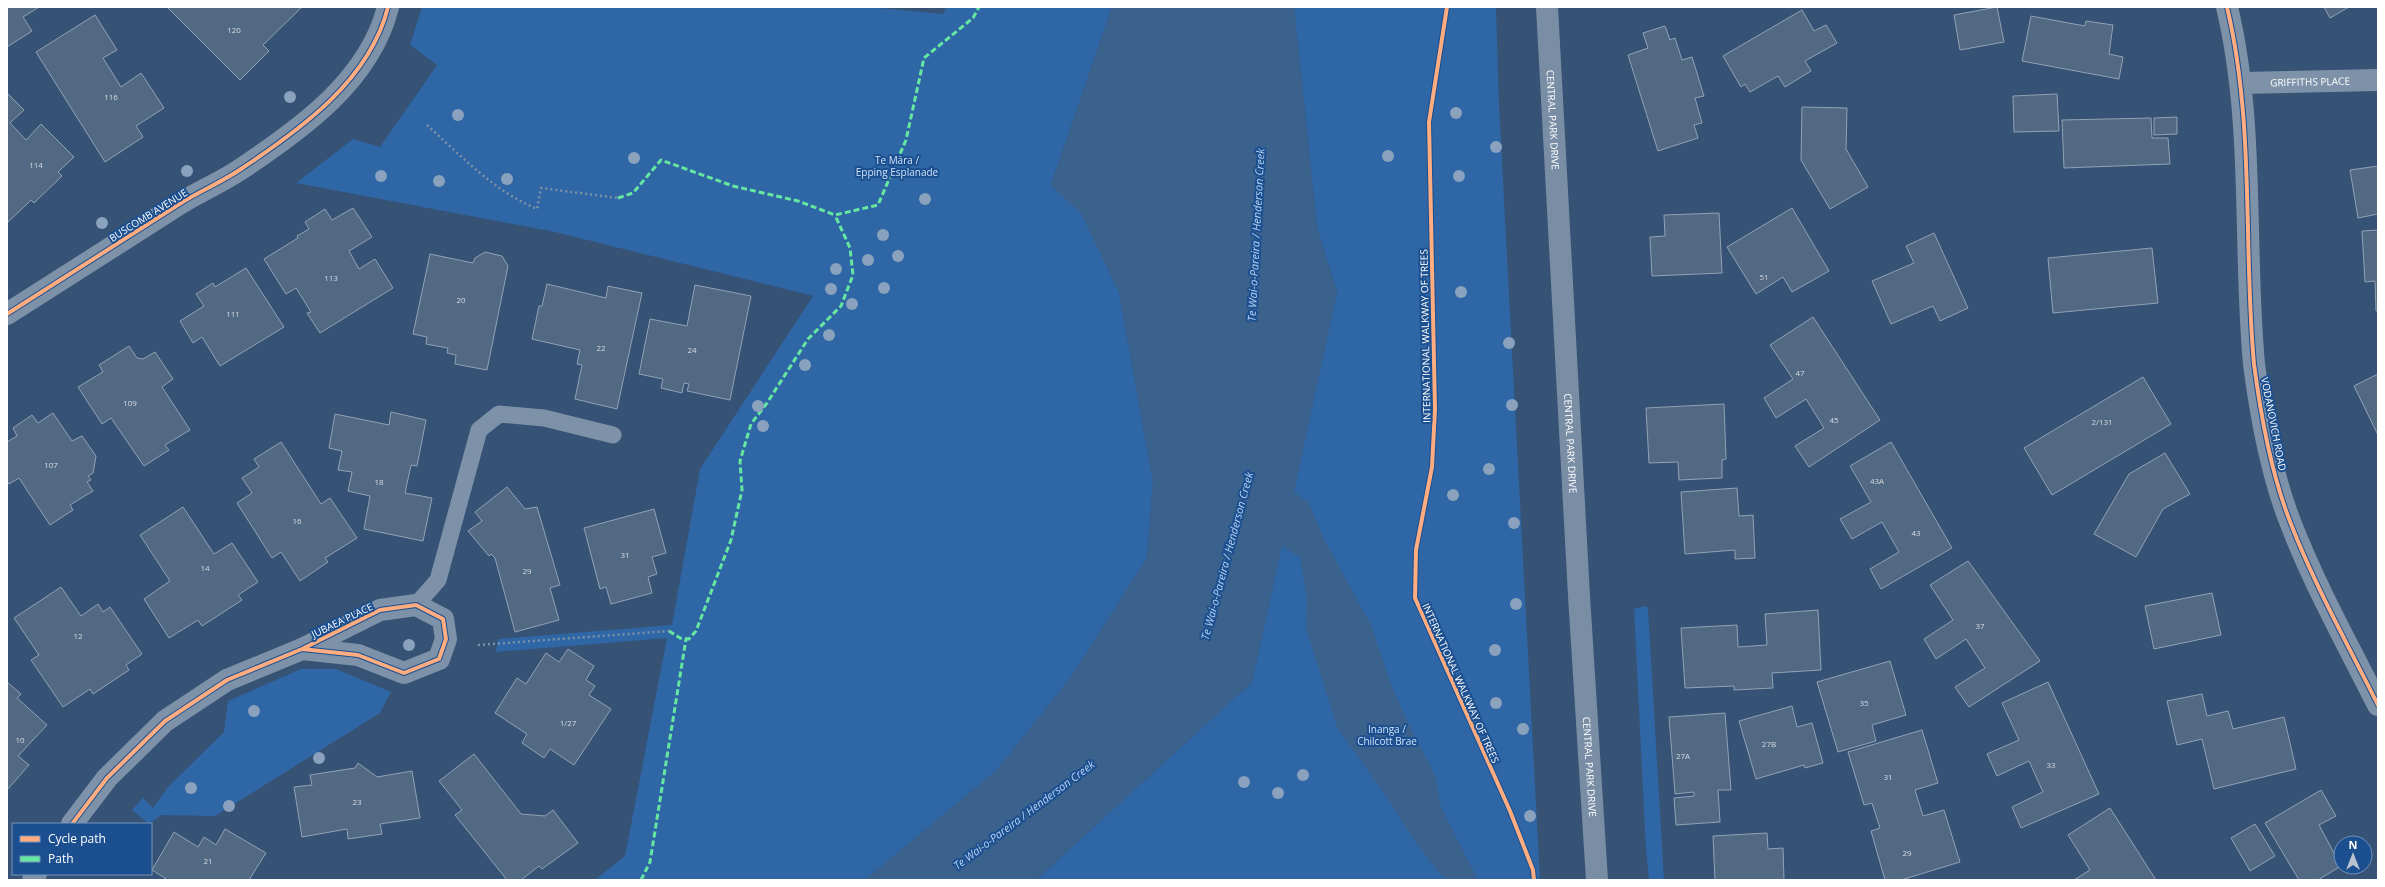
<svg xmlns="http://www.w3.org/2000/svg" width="2385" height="887" font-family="'Open Sans',sans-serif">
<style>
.green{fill:#2f66a5}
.water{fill:#3b618d}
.building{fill:#526984;stroke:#92a2b6}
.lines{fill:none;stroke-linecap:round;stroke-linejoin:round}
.path{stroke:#7d92a8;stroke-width:2.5;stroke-dasharray:2 3;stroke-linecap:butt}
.service{stroke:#7d92a8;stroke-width:17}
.minor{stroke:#7d92a8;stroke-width:22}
.secondary{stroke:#798da4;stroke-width:22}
.quiet{stroke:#66e7a1;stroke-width:3;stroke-dasharray:6 3;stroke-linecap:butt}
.cycleway-casing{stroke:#1b4f8f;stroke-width:6}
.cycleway{stroke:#ffac80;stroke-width:4}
.tree{fill:#8aa2be}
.labels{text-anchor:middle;stroke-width:4;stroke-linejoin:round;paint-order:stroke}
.number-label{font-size:8px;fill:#d4dae0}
.street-label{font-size:10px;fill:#fff;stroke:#1b4f8f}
.park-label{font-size:10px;fill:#cfe3fa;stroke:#1b4f8f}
.water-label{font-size:11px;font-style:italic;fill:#b5d3f5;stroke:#1b4f8f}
</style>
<rect width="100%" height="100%" fill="#365274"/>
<path class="green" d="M422,7H869L943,14L946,7H1112L1051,185L1081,213L1119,292L1153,482L1147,558L1069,680L997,770L865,880H595L625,856L667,638L496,652L498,639L672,625L700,469L813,296L555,232L296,183L353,139L380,147L437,65L410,45Z
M1294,7H1496L1499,105L1540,880H1036L1252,682L1337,292L1317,228Z
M1645,606L1648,608L1664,880H1649L1646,851L1634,609Z
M301,669H336L391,692L380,713L215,816L161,815L149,824L132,810L143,798L153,808L168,787L224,732L228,701Z"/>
<path class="water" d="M1112,7H1294L1317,228L1337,292L1294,492L1309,503L1325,541L1371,625L1391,684L1409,725L1435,775L1441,807L1476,876L1475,880H1449L1439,873L1414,840L1390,802L1337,727L1306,628L1307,599L1300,557L1282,546L1252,682L1036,880H865L997,770L1069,680L1147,558L1153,482L1119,292L1081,213L1051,186Z"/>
<path class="building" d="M7,7H39L23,17L32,31L7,47Z
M167,7H302L263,45L269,51L240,80Z
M1997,7L2004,42L1960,50L1954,15Z
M2324,7H2349L2330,18Z
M1802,10L1814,31L1826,25L1837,43L1805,61L1811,71L1785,87L1778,76L1750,92L1745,84L1741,87L1723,56Z
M95,15L117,50L103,58L121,87L141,73L164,108L136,126L143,137L105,162L36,52Z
M2031,16L2085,26L2086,21L2113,25L2109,54L2123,57L2119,79L2022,61Z
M1665,26L1670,40L1675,38L1682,60L1692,57L1704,96L1695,98L1702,123L1694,125L1698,138L1658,151L1628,55L1648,48L1643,33Z
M7,93L24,110L10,123L26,140L41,124L74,157L58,172L62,176L34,203L31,200L7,223Z
M2057,94L2059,131L2014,132L2013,96Z
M1802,107L1847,108L1846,149L1868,187L1830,209L1801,160Z
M2177,117V134L2154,135V118Z
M2151,118L2152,138H2168L2170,164L2064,168L2062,120Z
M2378,166V214L2358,218L2350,170Z
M353,208L372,237L349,251L359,269L375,259L393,288L320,333L307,313L311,312L296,288L286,294L264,259L298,238L297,236L309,229L305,222L325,209L332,220Z
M1792,208L1829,271L1792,292L1783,277L1756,294L1727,247Z
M1719,213L1722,273L1652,276L1650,237L1665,236L1664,215Z
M2378,230V311H2376L2375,281L2365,282L2362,231Z
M1934,233L1968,308L1940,321L1933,306L1891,324L1872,281L1914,263L1906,246Z
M2152,248L2158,303L2053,313L2048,258Z
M485,252L502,256L508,266L487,370L455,364L456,355L447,353L448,348L426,344L427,337L413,334L430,254L473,263L475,258Z
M246,268L284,327L220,366L202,337L193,343L180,321L204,306L196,294L213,283L215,287Z
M547,284L606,298L608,286L642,293L617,409L575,399L582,365L577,364L580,350L532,339L539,306H542Z
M695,285L751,296L730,400L687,391L689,384L684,383L682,393L661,388L663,379L639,374L650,319L687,326Z
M1813,317L1880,420L1809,467L1795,446L1824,428L1806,399L1776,418L1764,398L1793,379L1770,345Z
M129,346L137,358L143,359L155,352L173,379L162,387L190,430L165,445L169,450L144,466L111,418L102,424L78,387L103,372L99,365Z
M2378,374V435L2354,386Z
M2143,377L2171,424L2052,495L2024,448Z
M1724,404L1726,459L1722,460V478L1679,480L1678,462L1649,463L1646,408Z
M391,412L426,420L417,466L411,465L405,493L432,498L423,541L364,529L370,496L348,491L352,472L338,470L342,451L329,448L335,414L389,425Z
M53,413L72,441L82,436L96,456L93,473L88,476L91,480L87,482L93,491L70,505L73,510L50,525L19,478L9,484L7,481V442L17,436L13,428L32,415L38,423Z
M281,442L321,504L330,498L357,538L325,558L328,562L300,581L281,552L272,558L237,503L252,493L242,478L259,467L254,459Z
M1891,442L1952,548L1881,589L1870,569L1899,552L1882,522L1852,539L1840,519L1871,502L1850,466Z
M2165,453L2190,494L2163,509L2136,557L2094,534L2129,474Z
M507,487L525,509L537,507L560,585L550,588L559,620L515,632L495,558L491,554L489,556L468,531L482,521L475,512Z
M1737,488L1739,516L1753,515L1755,558L1735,559V550L1685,554L1681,492Z
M183,507L214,554L232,543L258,582L238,595L242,600L202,626L198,620L169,638L144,599L170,581L140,535Z
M654,509L666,553L652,557L657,574L648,577L652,593L611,604L606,587L600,589L584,528Z
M1968,561L2040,661L1969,707L1955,687L1985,668L1966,639L1936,659L1924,639L1953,620L1930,585Z
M61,587L81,616L98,604L103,612L110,607L142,654L126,665L129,670L93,694L90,689L63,707L31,660L39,655L14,618Z
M2212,593L2221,635L2154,649L2145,606Z
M1818,610L1821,670L1772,673L1773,688L1734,690V686L1685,688L1681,628L1737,625L1738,647L1767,645L1765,614Z
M568,649L594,666L586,680L595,686L589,695L611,709L574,765L550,749L544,758L522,743L527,734L495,713L517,678L526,684L546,653L559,662Z
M1890,661L1906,715L1872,725L1876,741L1838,752L1817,682Z
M7,682L21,694L17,698L47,725L18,756L29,765L7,790Z
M2048,682L2099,794L2021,828L2012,807L2043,792L2029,761L1997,776L1987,754L2019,740L2002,703Z
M2202,694L2207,716L2228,711L2233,729L2284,717L2296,769L2214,789L2202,739L2177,745L2167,701Z
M1792,706L1797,727L1812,723L1823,763L1805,768L1804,765L1756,779L1739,721Z
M1725,713L1731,790H1718L1720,822L1676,825L1674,798L1694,796V792L1675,794L1669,717Z
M1922,730L1938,783L1915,790L1923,816L1944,810L1960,862L1901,880H1885L1871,831L1880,828L1872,803L1864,805L1848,752Z
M474,754L521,814L545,816L553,810L578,843L542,869L539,866L521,880H507L455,815L462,810L439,781Z
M358,763L377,777L412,771L420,818L380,824L382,834L348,839L347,829L302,837L294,787L312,785L310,775L355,768Z
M2321,790L2336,816L2319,825L2341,866L2318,880H2299L2265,823Z
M2110,808L2156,880H2074L2090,870L2068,835Z
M2255,824L2275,856L2250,871L2231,838Z
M225,829L266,853L249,880H168L152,870L174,832L198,847L204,837L216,845Z
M1767,833L1768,849L1783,848L1784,880H1715L1713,836Z"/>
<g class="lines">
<path class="path" d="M427,125C461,156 494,191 537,209L541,188L618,198
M478,645L669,631"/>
<path class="service" d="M416,605L438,580L479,430L499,414L544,418L613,435"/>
<g class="minor">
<path d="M2227,7C2255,125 2243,245 2254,364C2261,418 2271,474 2291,524C2315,586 2348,645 2378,705"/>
<path id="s1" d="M2242,83L2378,80"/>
<path d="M7,314C65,277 123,240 181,203C200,191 222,182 241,169C301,129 370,80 388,7"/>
<path d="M72,824L107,778L165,721L227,680L302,649L380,610L416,605L443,619L446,639L439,659L404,673L358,655L302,649"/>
<path d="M33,880L36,874"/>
</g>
<path class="secondary" id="s2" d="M1547,7L1579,596L1597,880"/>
<path class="quiet" d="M618,198L633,193L661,160L733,186L798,201L835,215L878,205L906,140L924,58L973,18L979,7
M669,631L680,638L689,639L696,631L731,540L742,490L740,461L751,424L767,403L808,339L841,306L853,275L850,248L835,215
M641,880L650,862L686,639"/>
<defs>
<path id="cycleway" d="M1447,7L1429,122L1435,409L1432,467L1416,550L1415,598L1510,811L1533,870L1534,880
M2227,7C2255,125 2243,245 2254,364C2261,418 2271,474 2291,524C2315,586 2348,645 2378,705
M7,314C65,277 123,240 181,203C200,191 222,182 241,169C301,129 370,80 388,7
M72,824L107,778L165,721L227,680L302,649L380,610L416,605L443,619L446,639L439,659L404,673L358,655L302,649"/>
</defs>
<use href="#cycleway" class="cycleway-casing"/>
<use href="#cycleway" class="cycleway"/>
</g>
<g class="tree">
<circle cx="290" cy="97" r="6"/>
<circle cx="1456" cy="113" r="6"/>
<circle cx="458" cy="115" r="6"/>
<circle cx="1496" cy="147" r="6"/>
<circle cx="1388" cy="156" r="6"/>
<circle cx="634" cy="158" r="6"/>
<circle cx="187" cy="171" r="6"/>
<circle cx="381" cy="176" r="6"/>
<circle cx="1459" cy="176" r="6"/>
<circle cx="507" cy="179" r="6"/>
<circle cx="439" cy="181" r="6"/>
<circle cx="925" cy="199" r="6"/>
<circle cx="102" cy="223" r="6"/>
<circle cx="883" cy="235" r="6"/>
<circle cx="898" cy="256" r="6"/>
<circle cx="868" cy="260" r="6"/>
<circle cx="836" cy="269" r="6"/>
<circle cx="884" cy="288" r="6"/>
<circle cx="831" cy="289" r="6"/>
<circle cx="1461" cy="292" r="6"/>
<circle cx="852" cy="304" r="6"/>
<circle cx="829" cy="335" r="6"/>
<circle cx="1509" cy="343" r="6"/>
<circle cx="805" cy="365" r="6"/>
<circle cx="1512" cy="405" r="6"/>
<circle cx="758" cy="406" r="6"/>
<circle cx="763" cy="426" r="6"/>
<circle cx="1489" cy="469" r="6"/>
<circle cx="1453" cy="495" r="6"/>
<circle cx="1514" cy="523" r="6"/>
<circle cx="1516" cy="604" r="6"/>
<circle cx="409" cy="645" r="6"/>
<circle cx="1495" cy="650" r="6"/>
<circle cx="1496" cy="703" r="6"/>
<circle cx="254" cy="711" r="6"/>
<circle cx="1523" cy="729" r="6"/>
<circle cx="319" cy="758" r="6"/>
<circle cx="1303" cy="775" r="6"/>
<circle cx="1244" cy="782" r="6"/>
<circle cx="191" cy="788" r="6"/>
<circle cx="1278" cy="793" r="6"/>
<circle cx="229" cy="806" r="6"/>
<circle cx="1530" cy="816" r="6"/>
</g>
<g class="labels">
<g class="number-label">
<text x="234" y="33">120</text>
<text x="111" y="100">116</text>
<text x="36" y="168">114</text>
<text x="1764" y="280">51</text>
<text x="331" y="281">113</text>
<text x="461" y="303">20</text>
<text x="233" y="317">111</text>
<text x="601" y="351">22</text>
<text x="692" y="353">24</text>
<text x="1800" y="376">47</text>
<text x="130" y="406">109</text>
<text x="1834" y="423">45</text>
<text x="2102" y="425">2/131</text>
<text x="51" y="468">107</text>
<text x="1877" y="484">43A</text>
<text x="379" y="485">18</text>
<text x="297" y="524">16</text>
<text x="1916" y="536">43</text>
<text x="625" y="558">31</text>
<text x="205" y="571">14</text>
<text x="527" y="574">29</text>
<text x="1980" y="629">37</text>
<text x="78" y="639">12</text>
<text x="1864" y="706">35</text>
<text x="568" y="726">1/27</text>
<text x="20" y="743">10</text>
<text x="1769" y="747">27B</text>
<text x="1683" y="759">27A</text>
<text x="2051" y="768">33</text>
<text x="1888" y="780">31</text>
<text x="357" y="805">23</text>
<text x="1907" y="856">29</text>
<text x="208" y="864">21</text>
</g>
<g class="street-label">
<text dy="4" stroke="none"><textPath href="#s1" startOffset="68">GRIFFITHS PLACE</textPath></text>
<text dy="4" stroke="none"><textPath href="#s2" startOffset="113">CENTRAL PARK DRIVE</textPath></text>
<text transform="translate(148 215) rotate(-32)" y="4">BUSCOMB AVENUE</text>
<text transform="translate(1425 336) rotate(-91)" y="4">INTERNATIONAL WALKWAY OF TREES</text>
<text transform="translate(2274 424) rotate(79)" y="4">VODANOVICH ROAD</text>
<text dy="4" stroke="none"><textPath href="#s2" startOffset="437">CENTRAL PARK DRIVE</textPath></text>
<text transform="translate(342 620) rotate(-26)" y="4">JUBAEA PLACE</text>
<text transform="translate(1461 683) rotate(66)" y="4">INTERNATIONAL WALKWAY OF TREES</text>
<text dy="4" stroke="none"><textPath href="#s2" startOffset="761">CENTRAL PARK DRIVE</textPath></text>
</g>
<g class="park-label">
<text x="897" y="164">Te Māra /<tspan x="897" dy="12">Epping Esplanade</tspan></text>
<text x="1387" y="733">Inanga /<tspan x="1387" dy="12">Chilcott Brae</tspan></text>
</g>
<g class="water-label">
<text transform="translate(1256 235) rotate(-87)" y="4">Te Wai-o-Pareira / Henderson Creek</text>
<text transform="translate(1227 556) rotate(-75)" y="4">Te Wai-o-Pareira / Henderson Creek</text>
<text transform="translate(1024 815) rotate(-37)" y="4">Te Wai-o-Pareira / Henderson Creek</text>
</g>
</g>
<rect width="2385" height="887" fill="none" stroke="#ffffff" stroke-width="16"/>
<rect x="12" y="823" width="140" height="52" fill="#1b4f8f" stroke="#7695bc"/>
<rect x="20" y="836" width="20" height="6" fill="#ffac80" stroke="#7695bc"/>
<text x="48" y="843" font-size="12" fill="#ffffff">Cycle path</text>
<rect x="20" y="856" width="20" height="6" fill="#66e7a1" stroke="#7695bc"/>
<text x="48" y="863" font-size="12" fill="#ffffff">Path</text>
<g transform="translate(2353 855)"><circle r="19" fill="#1b4f8f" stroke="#7695bc"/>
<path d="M0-3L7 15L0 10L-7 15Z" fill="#b9c2ce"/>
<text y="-6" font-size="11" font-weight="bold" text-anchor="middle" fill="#ffffff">N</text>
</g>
</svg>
